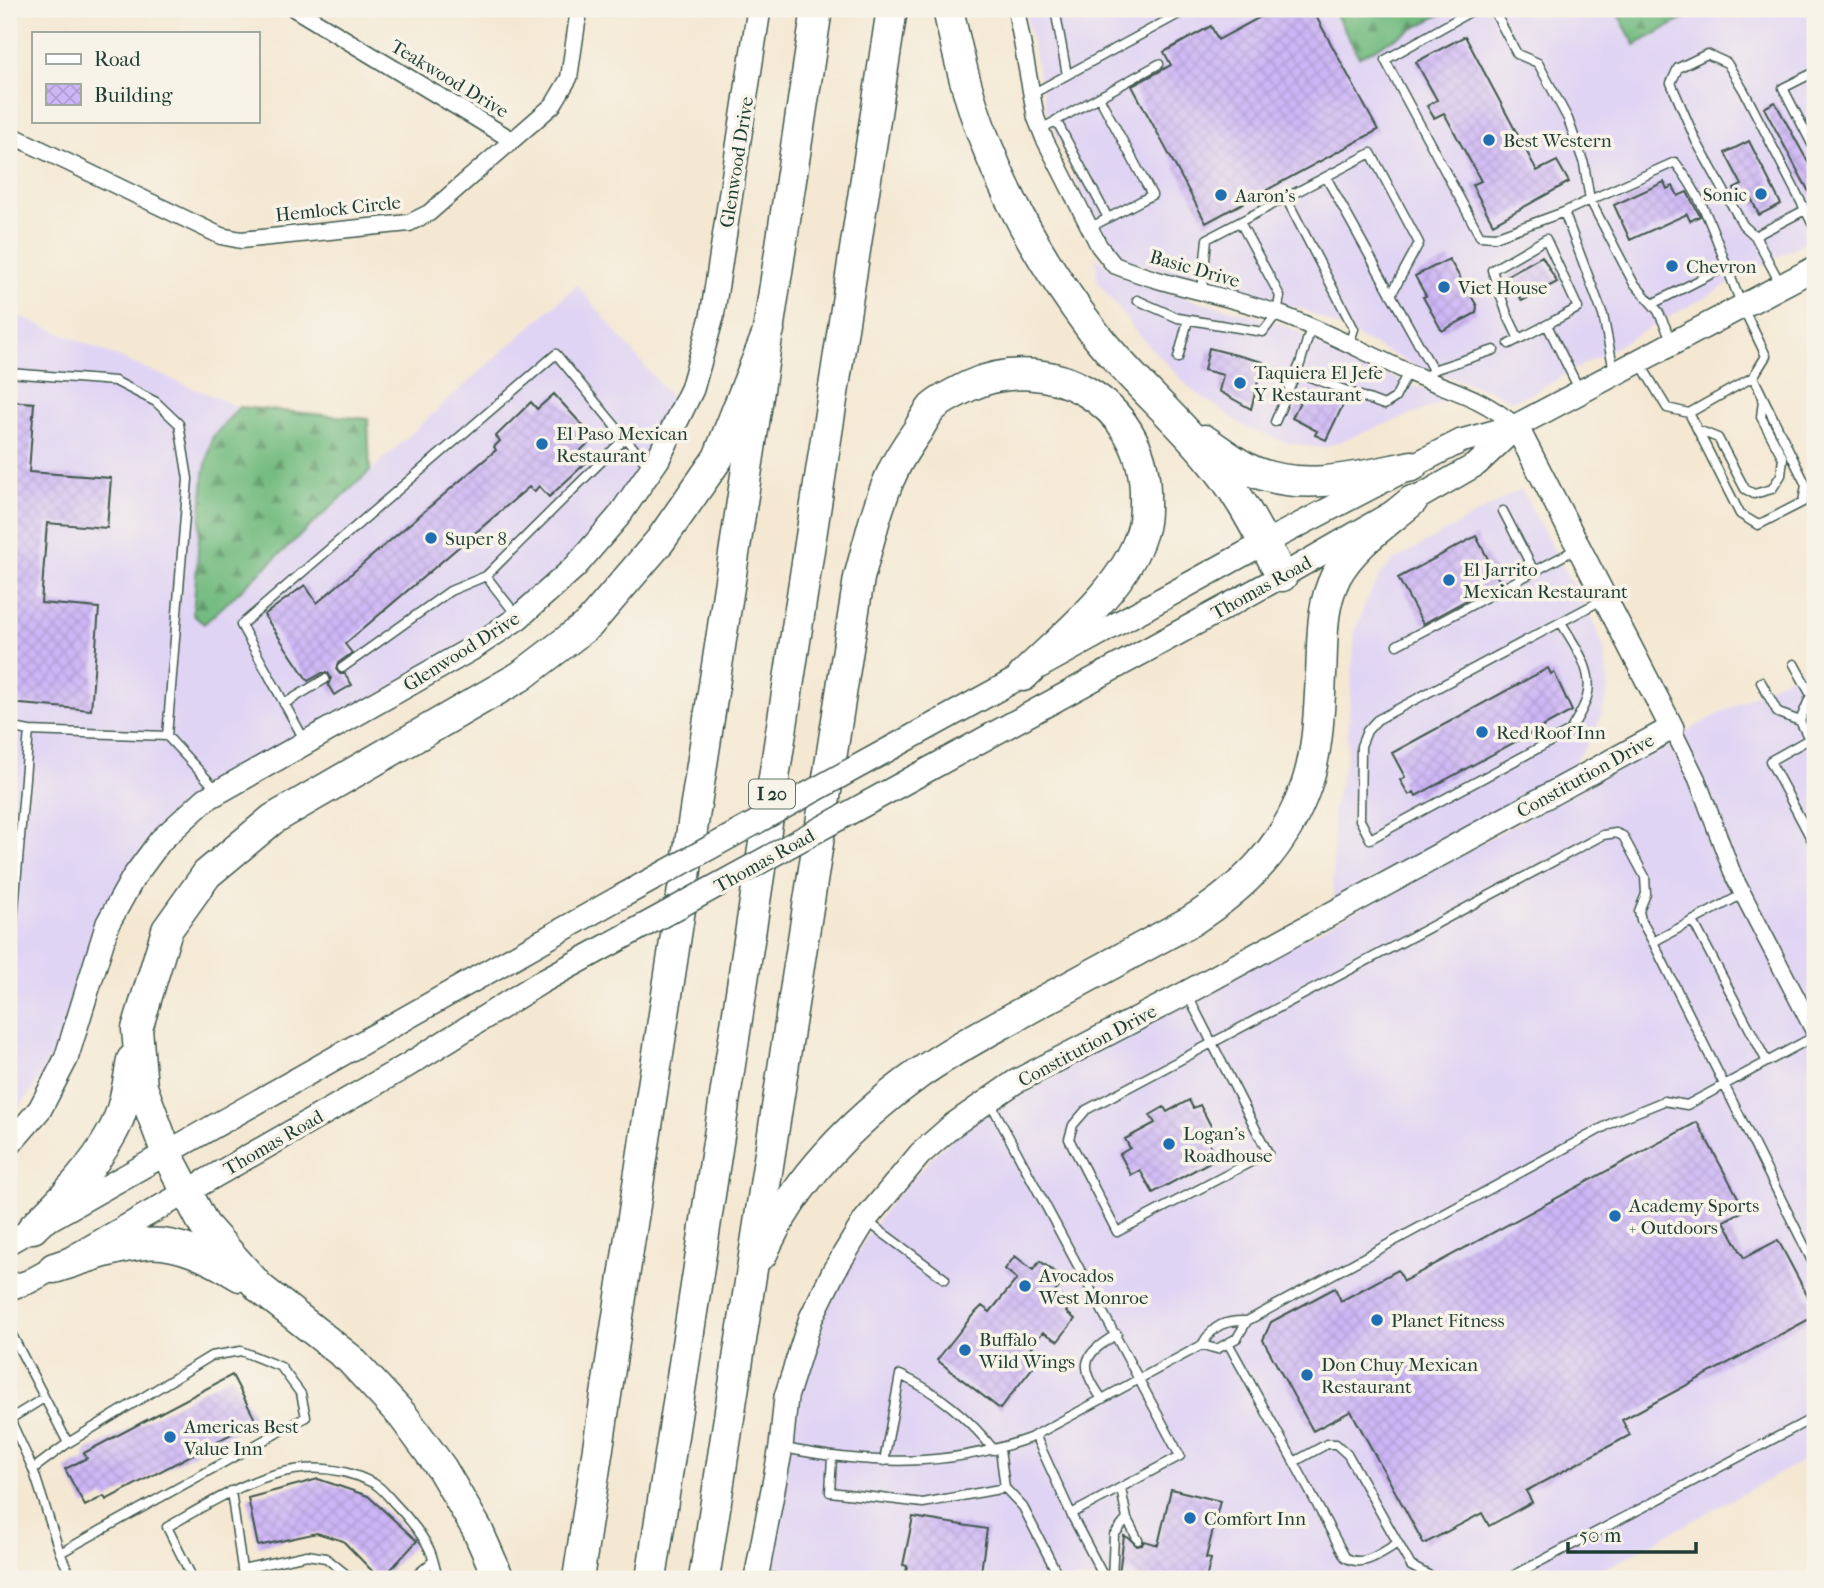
<svg xmlns="http://www.w3.org/2000/svg" width="1824" height="1588" font-family="'IM FELL French Canon',serif">
<style>
.built{fill:#e0d4f4}
.forest{fill:url(#forest-firs);stroke:#497c5a;stroke-width:2}
.water{fill:url(#water-ripples);stroke:#387e81;stroke-width:2}
.building{fill:url(#building-cross-hatch)}
.lines{fill:none;stroke-linecap:round;stroke-linejoin:round}
.lane-casing{stroke:#3f574c;stroke-width:11}
.street-casing{stroke:#3f574c;stroke-width:19}
.secondary-casing{stroke:#3f574c;stroke-width:26}
.highway-casing{stroke:#3f574c;stroke-width:33}
.lane{stroke:#fff;stroke-width:8}
.street{stroke:#fff;stroke-width:16}
.secondary{stroke:#fff;stroke-width:23}
.highway{stroke:#fff;stroke-width:30}
.secondary-bridge-casing{stroke:#3f574c;stroke-width:26;stroke-linecap:butt}
.secondary-bridge{stroke:#fff;stroke-width:23}
.poi-dot{fill:#1f6fb2;stroke:#f7f3e8;stroke-width:2.5}
.labels{text-anchor:middle;stroke-width:7;stroke-linejoin:round;paint-order:stroke}
.shield{fill:#f7f3e8;stroke:#60746a;stroke-width:2}
.shield-label{font-size:18px;font-weight:bold;fill:#1f3d34}
.street-label{font-size:19px;fill:#1f3d34;stroke:#f7f3e8}
.poi-label{font-size:19px;fill:#1f3d34;stroke:#f7f3e8;text-anchor:start}
</style>
<defs>
<pattern id="forest-firs" width="22" height="20" patternUnits="userSpaceOnUse" patternTransform="scale(1.75)"><rect width="22" height="20" fill="#73bb80"/><path d="M5 1l3.5 6h-7zM16 11l3.5 6h-7z" fill="#5e996a"/></pattern>
<pattern id="water-ripples" width="26" height="14" patternUnits="userSpaceOnUse" patternTransform="scale(1.75)"><rect width="26" height="14" fill="#52bece"/><path d="M2 4q2-2 4 0t4 0M15 11q2-2 4 0t4 0" fill="none" stroke="#439ca8"/></pattern>
<pattern id="building-cross-hatch" width="8" height="8" patternUnits="userSpaceOnUse" patternTransform="scale(1.75)"><rect width="8" height="8" fill="#ceb6f6"/><path d="M0 0l8 8M0 8l8-8" fill="none" stroke="#b09dd4"/></pattern>
</defs>
<rect width="100%" height="100%" fill="#f7f3e8"/>
<filter id="ink" filterUnits="userSpaceOnUse"><feTurbulence type="fractalNoise" baseFrequency=".0143" numOctaves="2"/><feDisplacementMap in="SourceGraphic" scale="14" xChannelSelector="R" yChannelSelector="G"/><feConvolveMatrix kernelMatrix="1 2 1 2 8 2 1 2 1" color-interpolation-filters="sRGB"/></filter>
<filter id="wash" filterUnits="userSpaceOnUse"><feTurbulence type="fractalNoise" baseFrequency=".00686" numOctaves="4" result="noise"/><feDisplacementMap in="SourceGraphic" scale="28" xChannelSelector="R" yChannelSelector="G"/><feGaussianBlur stdDeviation="1.57" result="paint"/><feColorMatrix in="noise" values="0 0 0 0 0 0 0 0 0 0 0 0 0 0 0 0 0 1.4 0 .05"/><feComposite in="paint" operator="in"/></filter>
<g filter="url(#wash)">
<rect width="100%" height="100%" fill="#f4e8d3"/>
<path class="built" d="M1025,9H1333L1359,57L1451,9H1615L1635,45L1701,9H1815V236L1536,391L1511,401L1493,391L1417,367L1305,310L1121,258L1082,194L1047,112Z
M1096,256L1119,275L1145,287L1277,322L1379,372L1450,400L1323,448L1288,443L1249,429L1192,390L1135,331L1097,280Z
M577,285L677,405L623,498L568,563L479,635L164,824L53,1053L34,1089L9,1118V312L239,407L212,438L204,624L448,400Z
M1521,489L1594,624L1604,649L1608,682L1606,702L1597,726L1586,747L1573,764L1559,776L1333,901V808L1346,761L1355,632L1366,601L1381,574L1393,561Z
M1815,662V941L1813,942L1815,946V1454L1586,1579H769L794,1412L803,1374L829,1304L860,1247L887,1207L937,1152L969,1126L1014,1095Z"/>
<path class="forest" d="M1333,9H1370L1377,15H1398L1413,9H1451L1359,57Z
M1615,9H1701L1635,45Z
M239,407L368,419L370,471L204,624L193,615L204,474L212,438Z"/>
<path class="water" d="M1370,9H1413L1398,15H1377Z"/>
<g id="blocks">
<path class="building" d="M1275,9H1312L1378,130L1206,223L1132,86L1171,65L1164,52L1211,26L1218,40Z
M1465,36L1537,171L1557,161L1569,182L1493,224L1472,185L1481,181L1444,113L1434,118L1427,106L1437,100L1416,62Z
M1775,102L1815,175V203L1764,108Z
M1749,141L1781,204L1759,215L1751,198L1742,203L1734,189L1742,185L1725,153Z
M1664,182L1667,189L1673,186L1678,196L1687,192L1700,216L1690,221L1687,214L1630,240L1614,205Z
M1542,256L1557,282L1522,301L1508,275Z
M1449,259L1477,306L1476,313L1442,331L1423,297L1426,296L1415,276Z
M1209,348L1263,362L1251,409L1219,391L1223,375L1204,370Z
M1306,389L1331,401L1332,398L1344,403L1326,440L1315,435L1317,431L1292,418Z
M554,394L594,438L581,450L590,459L549,497L539,486L534,492L529,487L345,644L352,653L338,663L336,669L340,674H345L352,685L334,695L328,685L331,678L328,673H322L308,681L264,615L305,585L317,603L496,450L494,447L500,441L496,436L531,402L537,409Z
M9,401L34,403L29,472L111,478L107,528L47,523L41,603L99,608L91,710L9,703Z
M1476,536L1500,582L1423,624L1398,578Z
M1548,668L1551,674L1554,672L1572,711L1416,796L1414,792L1409,795L1400,780L1405,777L1392,753Z
M1189,1100L1193,1108L1200,1105L1213,1130L1205,1135L1217,1158L1153,1193L1140,1170L1131,1175L1120,1154L1130,1148L1125,1139L1155,1123L1150,1115L1164,1107L1167,1112Z
M1697,1122L1745,1210L1724,1221L1744,1258L1778,1240L1815,1310V1316L1622,1420L1630,1435L1526,1491L1532,1502L1489,1526L1482,1513L1424,1544L1351,1411L1313,1431L1263,1340L1271,1322L1335,1288L1341,1301L1398,1270L1404,1281Z
M1015,1256L1033,1270L1040,1261L1065,1280L1055,1292L1072,1305L1066,1312L1075,1319L1058,1341L1043,1332L1026,1354L1037,1362L1000,1409L937,1360L972,1316L982,1306L990,1312L1017,1279L1005,1269Z
M232,1375L256,1421L106,1500L104,1496L85,1506L65,1469L87,1458L84,1453Z
M318,1479L368,1496L417,1541L382,1579H380L343,1541L317,1533L258,1546L248,1498Z
M1171,1489L1220,1501L1206,1558L1211,1559L1206,1579H1145L1136,1577L1132,1570L1119,1573L1124,1536L1129,1538L1137,1546L1142,1545L1144,1541L1158,1545Z
M913,1517L987,1529L980,1579H905L907,1566L903,1565Z"/>
</g>
</g>
<g filter="url(#ink)">
<use href="#blocks" fill-opacity="0" stroke="#3f574c" stroke-width="2"/>
<g class="lines">
<defs>
<path id="lane" d="M1055,9L1067,75
M1475,9L1385,60L1480,236L1495,237L1564,212L1603,315L1614,371
M1493,9L1517,54L1538,63L1568,119L1584,164L1590,200L1564,212
M1815,72L1783,88L1815,150
M1032,94L1188,9
M1056,120L1108,218
M1041,129L1159,64
M1326,177L1433,370L1424,379
M1286,198L1354,329L1349,344
M1089,228L1152,195L1099,97
M1755,236L1805,210
M1780,283L1755,236L1743,225L1696,141L1671,83L1678,68L1707,54L1727,63L1744,91L1815,229
M1202,291L1207,239L1371,153L1419,243L1391,295
M1137,300L1178,318L1263,332L1277,313L1280,296L1240,222
M1652,304L1727,266
M1547,325L1579,389
M1509,344C1532,333 1555,320 1578,308L1546,239L1492,270L1507,314L1519,339
M1178,358L1188,320
M1640,363L1667,408L1689,413L1753,377L1766,356C1755,332 1742,308 1733,283C1715,237 1706,202 1675,162L1590,200L1633,282L1658,311L1672,341
M1433,370L1494,350
M1297,372L1384,405L1395,398L1408,372
M9,373L115,381L156,402L179,424L188,479L167,736
M1689,413L1740,514L1758,525L1803,502L1806,485L1753,377
M1275,422L1300,364L1311,327
M1698,430L1718,438L1745,489L1754,494L1772,489L1781,475L1783,458L1761,417L1763,400
M1503,511L1534,571
M486,576L625,438
M1561,622C1573,644 1595,670 1587,697C1584,709 1576,720 1570,731L1370,839L1360,820L1361,746L1367,731L1377,720L1602,600
M1397,645L1576,549
M342,668L450,591L486,576L517,616
M1761,682L1778,713L1800,721L1811,695L1794,664
M284,704L325,679
M1800,721L1809,739
M9,727L29,731L9,967
M29,731L167,736L216,789
M1815,740L1809,739L1770,761L1815,846
M305,741L241,625L556,354L649,467
M1693,921L1767,1062
M1653,942L1815,1267
M1188,996L1212,1043L1086,1110L1073,1125L1069,1139L1117,1232L1268,1153L1212,1043L1603,835L1616,833L1623,836L1645,877L1646,894L1639,911L1641,920L1653,942L1743,894
M990,1102L1180,1456L1071,1514
M868,1222L945,1279
M1247,1321L1617,1120L1664,1101L1687,1105L1815,1036
M9,1329L68,1443L33,1469L60,1553L72,1579
M1228,1343L1294,1462L1327,1444H1336L1348,1455L1411,1566L1436,1579
M1102,1399C1079,1365 1081,1356 1117,1334
M9,1417L33,1469
M10,1419L44,1398
M1035,1435L1073,1518L1105,1579
M784,1448C871,1465 946,1468 1030,1438L1202,1345C1213,1325 1225,1320 1247,1321L1237,1338L1217,1349L1202,1345
M832,1457L830,1492L923,1503L1005,1488L1000,1449
M884,1461L900,1375C936,1391 970,1419 994,1450
M1294,1462L1345,1557C1363,1569 1382,1552 1398,1543
M1005,1488L1023,1507L1060,1579
M1121,1488L1127,1519L1138,1540
M231,1491L242,1569
M60,1553L306,1417L301,1394L281,1367L241,1351L211,1356L68,1443
M757,1575L782,1579
M193,1579L167,1527C232,1491 298,1444 373,1483C382,1487 389,1498 396,1505C407,1516 426,1539 431,1553C434,1561 436,1571 438,1579
M244,1579L242,1569L307,1555L326,1558L352,1579
M412,1579L433,1561
M1112,1579L1114,1535L1127,1519
M1126,1579L1130,1576
M1507,1579L1815,1417"/>
<path id="street" d="M295,9L512,140
M1016,9L1036,118L1044,138L1099,246L1114,265C1166,286 1223,295 1277,313C1322,329 1364,352 1408,372C1451,391 1479,395 1516,426
M9,134L221,236L241,240L409,223L429,213L553,105L569,78L579,9
M1672,728L1697,779L1734,877L1815,1033"/>
<path id="secondary" d="M893,747L1264,543L1412,466L1461,441L1516,426L1815,268
M911,779L1282,576L1477,464L1514,429
M9,1145L40,1109L66,1059L108,923L133,878L161,840L206,799L473,648L518,618L575,567L619,516L658,459L692,389L712,317L759,9
M9,1242L622,896
M9,1288L28,1282L54,1268L408,1065L541,982L636,930
M756,1579L781,1447L786,1397L811,1318L834,1271L865,1220L920,1154L953,1125L1015,1082L1186,993L1672,728L1516,426"/>
<path id="highway" d="M948,9C958,55 969,102 987,146C1012,211 1050,274 1092,330C1127,376 1173,414 1210,459C1240,494 1260,536 1282,576
M1204,440C1220,450 1237,465 1255,472C1306,492 1361,476 1412,466
M33,1228C62,1199 92,1170 112,1133C124,1112 128,1084 132,1060
M762,1254C793,1182 854,1120 917,1075C953,1049 993,1029 1032,1007C1085,978 1138,950 1191,921C1244,887 1285,847 1306,786C1318,752 1319,711 1321,675C1323,640 1320,608 1336,576C1353,545 1386,523 1412,501
M54,1268C83,1259 114,1247 144,1244C177,1240 212,1259 240,1276
M499,1579L477,1529L442,1469L403,1416L350,1359L260,1288L204,1225L167,1154L142,1087L137,1029L167,930L207,874L273,819L521,676L589,624L660,541L718,458L769,330
M578,1579L817,9
M651,1579L892,9
M704,1579L859,578C869,542 877,504 893,471C899,457 909,443 918,430C922,423 927,414 932,408C942,399 957,392 969,386C1048,350 1143,401 1145,492C1145,505 1146,521 1141,534C1124,589 1063,636 1023,676"/>
</defs>
<use href="#lane" class="lane-casing"/>
<use href="#street" class="street-casing"/>
<use href="#secondary" class="secondary-casing"/>
<use href="#highway" class="highway-casing"/>
<use href="#lane" class="lane"/>
<use href="#street" class="street"/>
<use href="#secondary" class="secondary"/>
<use href="#highway" class="highway"/>
<defs>
<path id="secondary-bridge" d="M622,896L893,747
M636,930L911,779"/>
</defs>
<use href="#secondary-bridge" class="secondary-bridge-casing"/>
<use href="#secondary-bridge" class="secondary-bridge"/>
</g>
</g>
<g class="poi-dot">
<circle cx="1489" cy="140" r="7"/>
<circle cx="1761" cy="194" r="7"/>
<circle cx="1221" cy="195" r="7"/>
<circle cx="1672" cy="266" r="7"/>
<circle cx="1444" cy="287" r="7"/>
<circle cx="1240" cy="383" r="7"/>
<circle cx="542" cy="444" r="7"/>
<circle cx="431" cy="538" r="7"/>
<circle cx="1449" cy="580" r="7"/>
<circle cx="1482" cy="732" r="7"/>
<circle cx="1169" cy="1144" r="7"/>
<circle cx="1615" cy="1216" r="7"/>
<circle cx="1025" cy="1286" r="7"/>
<circle cx="1377" cy="1320" r="7"/>
<circle cx="965" cy="1350" r="7"/>
<circle cx="1307" cy="1375" r="7"/>
<circle cx="170" cy="1437" r="7"/>
<circle cx="1190" cy="1518" r="7"/>
</g>
<g class="labels">
<rect class="shield" x="749" y="779.5" width="46" height="29" rx="5"/>
<g class="shield-label">
<text x="772" y="800">I 20</text>
</g>
<g class="street-label">
<text transform="translate(450 78) rotate(31)" y="7">Teakwood Drive</text>
<text transform="translate(736 162) rotate(-81)" y="7">Glenwood Drive</text>
<text transform="translate(338 208) rotate(-6)" y="7">Hemlock Circle</text>
<text transform="translate(1195 268) rotate(16)" y="7">Basic Drive</text>
<text transform="translate(1261 587) rotate(-29)" y="7">Thomas Road</text>
<text transform="translate(461 651) rotate(-32)" y="7">Glenwood Drive</text>
<text transform="translate(1585 775) rotate(-29)" y="7">Constitution Drive</text>
<text transform="translate(764 860) rotate(-29)" y="7">Thomas Road</text>
<text transform="translate(1087 1045) rotate(-28)" y="7">Constitution Drive</text>
<text transform="translate(273 1142) rotate(-30)" y="7">Thomas Road</text>
</g>
<g class="poi-label">
<text x="1503" y="147">Best Western</text>
<text x="1747" y="201" text-anchor="end">Sonic</text>
<text x="1235" y="202">Aaron's</text>
<text x="1686" y="273">Chevron</text>
<text x="1458" y="294">Viet House</text>
<text x="1254" y="379">Taquiera El Jefe<tspan x="1254" dy="22">Y Restaurant</tspan></text>
<text x="556" y="440">El Paso Mexican<tspan x="556" dy="22">Restaurant</tspan></text>
<text x="445" y="545">Super 8</text>
<text x="1463" y="576">El Jarrito<tspan x="1463" dy="22">Mexican Restaurant</tspan></text>
<text x="1496" y="739">Red Roof Inn</text>
<text x="1183" y="1140">Logan's<tspan x="1183" dy="22">Roadhouse</tspan></text>
<text x="1629" y="1212">Academy Sports<tspan x="1629" dy="22">+ Outdoors</tspan></text>
<text x="1039" y="1282">Avocados<tspan x="1039" dy="22">West Monroe</tspan></text>
<text x="1391" y="1327">Planet Fitness</text>
<text x="979" y="1346">Buffalo<tspan x="979" dy="22">Wild Wings</tspan></text>
<text x="1321" y="1371">Don Chuy Mexican<tspan x="1321" dy="22">Restaurant</tspan></text>
<text x="184" y="1433">Americas Best<tspan x="184" dy="22">Value Inn</tspan></text>
<text x="1204" y="1525">Comfort Inn</text>
</g>
</g>
<rect width="1824" height="1588" fill="none" stroke="#f7f3e8" stroke-width="35"/>
<rect x="32" y="32" width="228" height="91" fill="#f7f3e8" stroke="#a1aaa0" stroke-width="2"/>
<rect x="46" y="54" width="35" height="10" fill="#ffffff" stroke="#a1aaa0" stroke-width="2"/>
<text x="94" y="66" font-size="21" fill="#1f3d34">Road</text>
<rect x="46" y="84" width="35" height="21" fill="url(#building-cross-hatch)" stroke="#a1aaa0" stroke-width="2"/>
<text x="94" y="102" font-size="21" fill="#1f3d34">Building</text>
<path d="M1568 1542v10h128v-10" fill="none" stroke="#1f3d34" stroke-width="3.5"/>
<text x="1579" y="1542" font-size="21" fill="#1f3d34" stroke="#f7f3e8" stroke-width="5" paint-order="stroke">50 m</text>
</svg>
